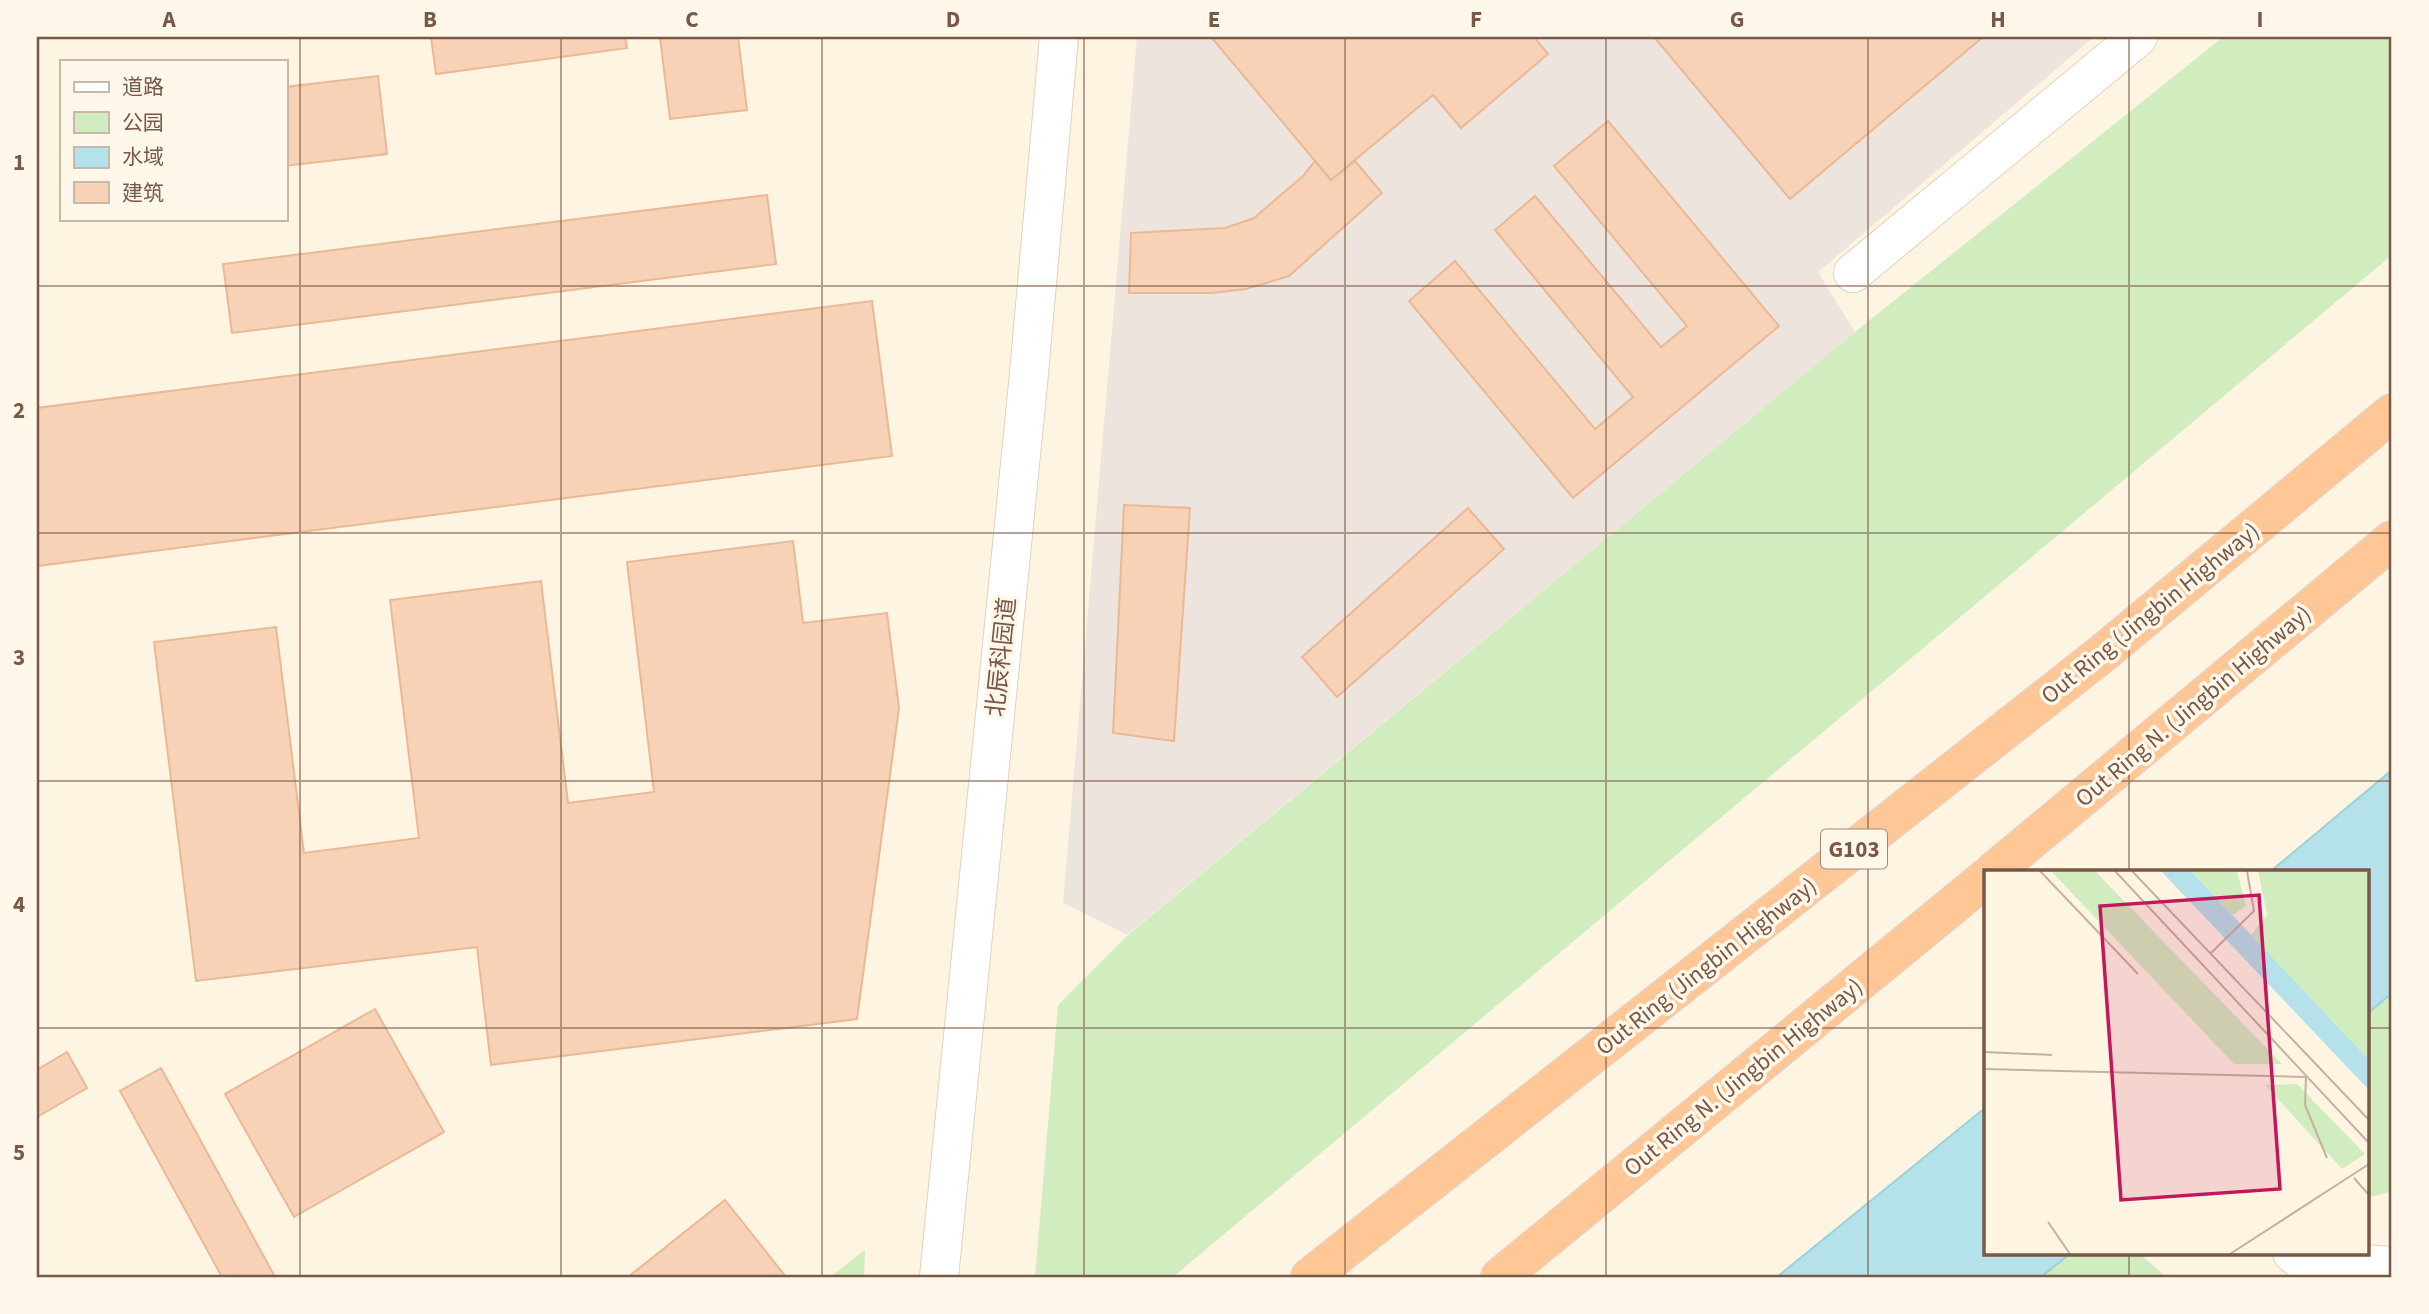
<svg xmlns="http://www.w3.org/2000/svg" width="2429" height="1314" font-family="'Source Sans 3','Noto Sans SC',sans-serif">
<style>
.industrial{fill:#ede5dd}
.green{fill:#d1edbf}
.water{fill:#b4e1ea;stroke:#9ad1dd;stroke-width:2}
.building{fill:#f7d2b7;stroke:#ebb895;stroke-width:2}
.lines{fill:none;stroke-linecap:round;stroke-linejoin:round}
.tertiary-casing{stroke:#e4d0bd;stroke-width:40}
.trunk-casing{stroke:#dfd7d3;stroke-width:40}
.tertiary{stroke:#fff;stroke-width:38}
.trunk{stroke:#ffc696;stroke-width:38}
.grid{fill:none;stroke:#795946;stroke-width:2;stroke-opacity:0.55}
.labels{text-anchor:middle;stroke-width:7;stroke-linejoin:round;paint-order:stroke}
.shield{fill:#fff7ea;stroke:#a18877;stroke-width:2}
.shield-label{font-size:23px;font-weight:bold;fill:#795946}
.street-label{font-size:24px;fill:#795946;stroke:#fff7ea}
.inset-road{fill:none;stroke:#c5b19f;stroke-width:2}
.view{fill:#c2185b;fill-opacity:0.15;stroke:#c2185b;stroke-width:3.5}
.inset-edge{fill:none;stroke:#795946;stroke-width:3.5}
.neatline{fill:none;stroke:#795946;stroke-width:2.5}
.grid-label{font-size:23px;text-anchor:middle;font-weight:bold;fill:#795946}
</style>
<rect width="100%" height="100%" fill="#fef4e2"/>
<path class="industrial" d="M1137,37H2094L1818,272L1855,332L1127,935L1063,903Z"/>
<path class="green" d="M2223,37H2392V255L1173,1277H1035L1058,1005L1128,935L1855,332Z
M2392,991V1192L2368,1197V1012Z
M865,1250L864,1277H830Z
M2072,1253H2139L2166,1277H2041Z"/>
<path class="water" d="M2392,770V993L2368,1013V871H2271Z
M1986,1107V1253H2071L2041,1277H1777Z"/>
<path class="building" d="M431,37H625L627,48L436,74Z
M660,37H738L747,110L670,119Z
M1211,37H1534L1548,54L1461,128L1433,95L1331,180Z
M1654,37H1983L1790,199Z
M378,76L387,154L285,166V87Z
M1608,121L1779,326L1573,498L1409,301L1455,261L1595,429L1633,397L1495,230L1535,196L1661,347L1687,326L1554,166Z
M1315,161L1331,180L1355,161L1382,193L1289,276L1246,289L1212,293H1129L1131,233L1225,228L1254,218L1303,176Z
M767,195L776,264L232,333L223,264Z
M872,301L892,456L37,566V408Z
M1124,505L1190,508L1174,741L1113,733Z
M1468,508L1504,549L1337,697L1302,657Z
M793,541L803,623L887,613L899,708L857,1019L491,1065L477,947L196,981L154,642L276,627L304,853L419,838L390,600L541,581L568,803L654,792L627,562Z
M375,1009L444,1132L294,1217L225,1094Z
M67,1052L87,1088L37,1117V1070Z
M161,1068L275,1277H222L120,1091Z
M725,1200L786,1277H628Z"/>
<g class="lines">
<defs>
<path id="tertiary" d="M1853,273L2138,37
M2292,1253L2301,1260L2392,1266
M939,1277L1028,384L1059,37"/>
<path id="trunk" d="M1994,871L2392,540
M1310,1277L2103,653L2392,413
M1500,1277L1986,878"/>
</defs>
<use href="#tertiary" class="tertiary-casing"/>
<use href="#trunk" class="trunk-casing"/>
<use href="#tertiary" class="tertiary"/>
<use href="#trunk" class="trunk"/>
</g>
<path class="grid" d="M300,37V1277M561,37V1277M822,37V1277M1084,37V1277M1345,37V1277M1606,37V1277M1868,37V1277M2129,37V871M37,286H2392M37,533H2392M37,781H2392M37,1028H1986M2368,1028H2392M2129,1253V1277"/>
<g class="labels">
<rect class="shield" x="1821" y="829.5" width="66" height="39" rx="5"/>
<g class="shield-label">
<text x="1854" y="857">G103</text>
</g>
<g class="street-label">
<text transform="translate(2150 613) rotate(-39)" y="8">Out Ring (Jingbin Highway)</text>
<text transform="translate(1001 657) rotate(-84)" y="8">北辰科园道</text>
<text transform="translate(2193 706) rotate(-40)" y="8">Out Ring N. (Jingbin Highway)</text>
<text transform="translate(1706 966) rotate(-38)" y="8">Out Ring (Jingbin Highway)</text>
<text transform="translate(1743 1077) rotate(-39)" y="8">Out Ring N. (Jingbin Highway)</text>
</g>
</g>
<g transform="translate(1984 870)">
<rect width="385" height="385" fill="#fef4e2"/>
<path d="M67,1H111L298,194H250ZM207,1H253L262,36L249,45ZM274,1H385V190L267,65L283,45ZM313,214L381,284L358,299L281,215Z" fill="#d1edbf"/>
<path d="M177,1H207L385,190V220Z" fill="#b4e1ea"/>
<path class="inset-road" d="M56,1L154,104M131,1L385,273M148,1L385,250M227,83L270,41L263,1M0,182L68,185M0,199L322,207L321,235L343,288M370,308L385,325M64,352L86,384M246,384L385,294"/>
<path class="view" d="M275,25L296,319L137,330L116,36Z"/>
<rect width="385" height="385" class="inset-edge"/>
</g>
<rect width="2429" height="1314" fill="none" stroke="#fff7ea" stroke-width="77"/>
<rect x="60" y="60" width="228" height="161" fill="#fff7ea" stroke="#c9b8a8" stroke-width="2"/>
<rect x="74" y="82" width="35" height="10" fill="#ffffff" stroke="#c9b8a8" stroke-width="2"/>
<text x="122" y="94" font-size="21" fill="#795946">道路</text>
<rect x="74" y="112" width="35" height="21" fill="#d1edbf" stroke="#c9b8a8" stroke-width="2"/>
<text x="122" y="130" font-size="21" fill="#795946">公园</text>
<rect x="74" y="147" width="35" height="21" fill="#b4e1ea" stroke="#c9b8a8" stroke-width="2"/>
<text x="122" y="164" font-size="21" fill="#795946">水域</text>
<rect x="74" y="182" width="35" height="21" fill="#f7d2b7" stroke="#c9b8a8" stroke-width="2"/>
<text x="122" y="200" font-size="21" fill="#795946">建筑</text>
<rect x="38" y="38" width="2352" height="1238" class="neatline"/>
<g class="grid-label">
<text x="169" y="27">A</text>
<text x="430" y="27">B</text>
<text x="692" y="27">C</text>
<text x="953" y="27">D</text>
<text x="1214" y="27">E</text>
<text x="1476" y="27">F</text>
<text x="1737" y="27">G</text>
<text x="1998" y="27">H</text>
<text x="2260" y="27">I</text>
<text x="19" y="170">1</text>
<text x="19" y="418">2</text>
<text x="19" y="665">3</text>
<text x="19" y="912">4</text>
<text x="19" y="1160">5</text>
</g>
</svg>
